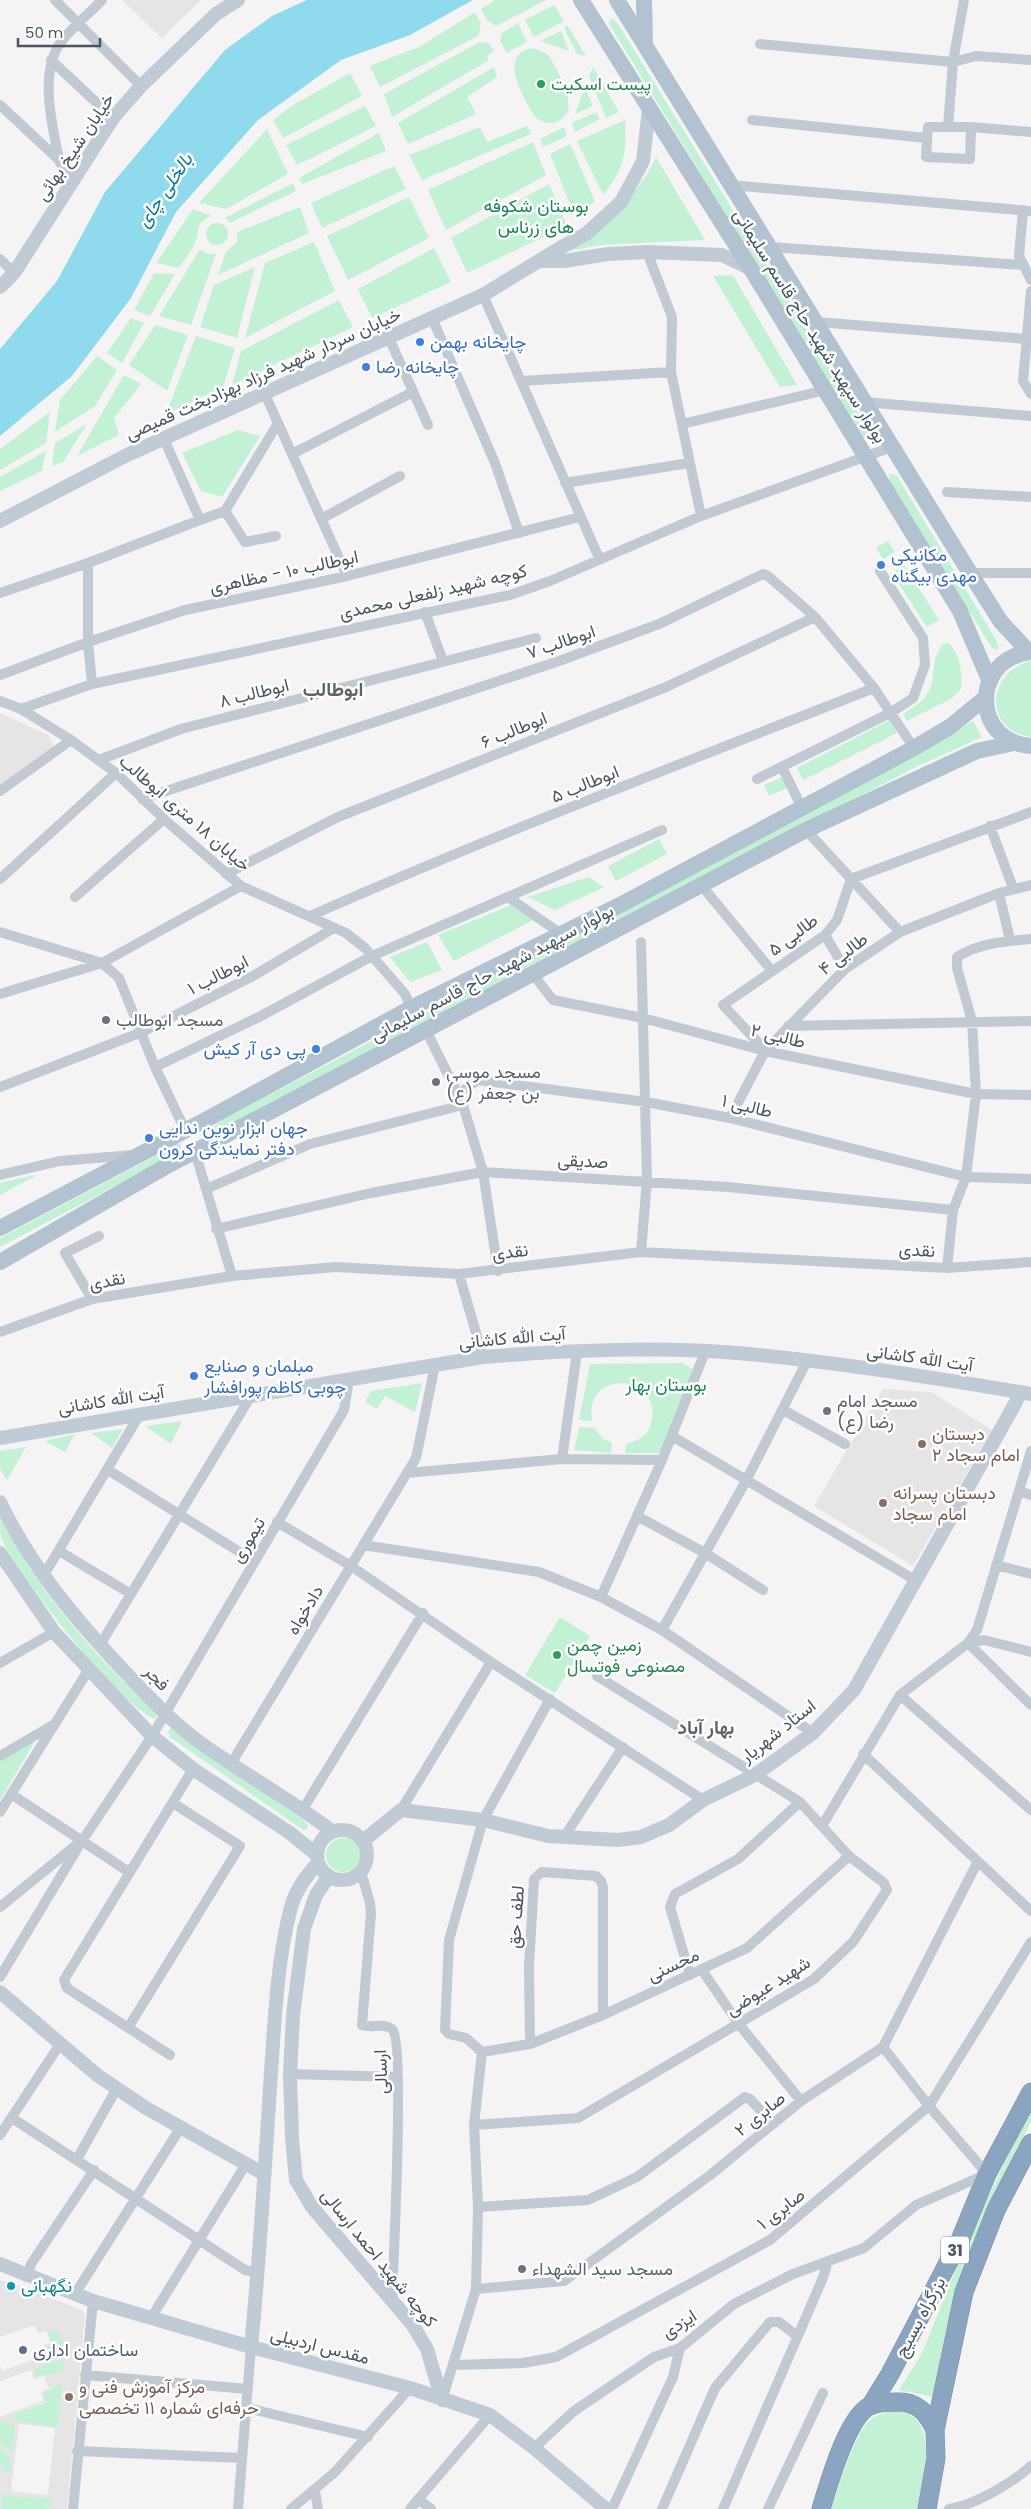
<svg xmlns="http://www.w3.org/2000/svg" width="1031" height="2509" font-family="Poppins,Vazirmatn,sans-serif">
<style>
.education{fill:#e6e4e5;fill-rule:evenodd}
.green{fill:#c3f1d5}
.water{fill:#90daee}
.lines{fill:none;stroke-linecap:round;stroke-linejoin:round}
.highway-casing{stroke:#7690ad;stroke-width:19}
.street{stroke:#c1cad2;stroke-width:10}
.secondary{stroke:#c1cbd6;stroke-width:14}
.primary{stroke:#b3c2d1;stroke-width:16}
.highway{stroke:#8ba5c1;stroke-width:18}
.leisure-dot{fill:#2e9e5b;stroke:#fff;stroke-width:2}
.shop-dot{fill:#3f7fe0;stroke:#fff;stroke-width:2}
.worship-dot{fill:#6b7280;stroke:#fff;stroke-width:2}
.education-dot{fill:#8d6e63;stroke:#fff;stroke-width:2}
.culture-dot{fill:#0f9aa8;stroke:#fff;stroke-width:2}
.service-dot{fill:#5c6f8a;stroke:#fff;stroke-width:2}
.labels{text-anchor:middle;stroke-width:5;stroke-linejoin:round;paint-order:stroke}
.shield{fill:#fff;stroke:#808990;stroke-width:1}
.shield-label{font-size:16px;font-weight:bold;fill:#4a5661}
.leisure-label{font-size:18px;fill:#27864d;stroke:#fff;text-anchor:start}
.street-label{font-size:18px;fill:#4a5661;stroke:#fff}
.park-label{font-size:18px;fill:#17864f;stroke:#fff}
.shop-label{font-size:18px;fill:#366cbe;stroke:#fff;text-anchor:start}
.worship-label{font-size:18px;fill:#5b616d;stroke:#fff;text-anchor:start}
.education-label{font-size:18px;fill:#785e54;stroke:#fff;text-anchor:start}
.culture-label{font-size:18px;fill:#0d838f;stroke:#fff;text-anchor:start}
.service-label{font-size:18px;fill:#4e5e75;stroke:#fff;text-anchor:start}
.water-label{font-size:19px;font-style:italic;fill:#0c7c9b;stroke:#fff}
.neighbourhood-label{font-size:19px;font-weight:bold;fill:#5f6368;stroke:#fff}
</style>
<rect width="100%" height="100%" fill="#f5f3f3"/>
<path class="education" d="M122,0H201L162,38Z
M0,713L48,735L53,743V750L0,785Z
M883,1389L931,1392L992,1430L913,1566L814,1506Z
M0,2280L43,2293L42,2295L82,2310L85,2316L67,2509H46L49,2507L3,2495L2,2509H0V2466L12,2459L0,2448V2443L11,2453L14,2424L0,2421V2417L44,2400L41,2392L49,2388L44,2376L34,2379L31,2370L0,2381V2365L2,2371L47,2355L44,2345L50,2343L47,2331L38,2333L35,2325L0,2337ZM59,2384L62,2386L58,2428L20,2422V2420L9,2417L46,2401L50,2388ZM19,2424L55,2428L48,2495L11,2491Z"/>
<path class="green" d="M495,0H546L496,26L488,21L481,9Z
M554,5L564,21L534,37L525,20Z
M475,12L481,24L478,36L380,87L370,66L421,46Z
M610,19H614L618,24L868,429L867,437H863L858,430L609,24Z
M518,23L527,42L507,53L500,41L502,33Z
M567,25L586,56L577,54L564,28Z
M561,31L569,51L540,41Z
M480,42L489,43L494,51L487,56L489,60L392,117L384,94Z
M533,48L545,53L550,57C558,74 584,111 556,122C548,125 542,122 535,117C524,98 496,54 533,48Z
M494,67L497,77L467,97L476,114L408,144L398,123Z
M593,67L619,112L606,118L589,76Z
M350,73L362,96L283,138L273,120L293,105Z
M585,86L593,106L575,114Z
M365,106L376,126L297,165L286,145Z
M596,112L600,119L575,132L572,123Z
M625,120C627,153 624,169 603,195L577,141Z
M527,126L531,134L422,180L409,155L480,127L487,142Z
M564,127L567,136L543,147L540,139Z
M267,129L288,174L226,209L199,203Z
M379,133L386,151L302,184L299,178Z
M533,142L546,175L446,230L428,190Z
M570,144L595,201L575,217L550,154Z
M656,157L705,240L602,245L568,251L622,208L646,176Z
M394,166L406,189L322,228L311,203Z
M293,183L296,191L230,223L225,218Z
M549,184L567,226L467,273L451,238Z
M409,197L429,238L348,280L327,236Z
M300,207L309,233L218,275L226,252L237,242V232Z
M193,209L212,216C196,222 200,227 196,240C193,250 184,260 179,268L156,263Z
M206 234a11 11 0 1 1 22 0a11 11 0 1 1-22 0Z
M314,242L335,291L245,338L265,263Z
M434,248L451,282L372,318L358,289Z
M200,249L208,254H216L191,325L159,316Z
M255,267L237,338L200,327L214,285Z
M154,273L175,274L150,316L134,310Z
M733,275L797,385L780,387L713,276Z
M339,300L353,327L232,385L241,351Z
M131,318L144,323L122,363L107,353Z
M155,325L188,335L167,391L129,365Z
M196,336L235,348L223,387L166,414Z
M97,356L117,370L95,406L55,432L60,400Z
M124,375L141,384L114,418L119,435L77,456Z
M50,412L46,443L0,470V449Z
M87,424L63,462L52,466L55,443Z
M238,430L260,436L222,497L201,491L182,453Z
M46,451L42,471L0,491V477Z
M889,473L897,476L995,638L999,648L997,650L992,648L890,482Z
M888,541L895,552L883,559L876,548Z
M904,565L939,620L927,627L892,573Z
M949,643C961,657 962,671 961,689L951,699L907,721L903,714C912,708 922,703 928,693C937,677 929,661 943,644Z
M1031,661V737C985,732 984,673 1031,661Z
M890,720L897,733L803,780L797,768Z
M973,721L982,737L914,768L213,1133L210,1130L222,1120L921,751Z
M783,777L787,788L769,796L764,785Z
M659,839L667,854L616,881L608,866Z
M588,877L604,887L555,910L528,897Z
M511,905L533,920L454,961L438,935Z
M427,942L442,970L410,982L390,957Z
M176,1143L180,1144L181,1148L176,1154L0,1247V1238L167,1150Z
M39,1174L0,1195V1183Z
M683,1363L694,1370L660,1453H625L626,1444C636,1442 647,1436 650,1426C668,1374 583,1366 592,1421L579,1420L590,1364Z
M422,1383L415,1412L385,1396L377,1409L365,1402L371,1391Z
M182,1421L171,1444L145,1426Z
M579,1427L594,1428L603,1439L612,1443L611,1453L574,1450Z
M123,1429L112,1448L91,1433Z
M75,1434L65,1452L45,1441Z
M26,1447L7,1480L0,1469V1451Z
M0,1519C38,1589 96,1660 157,1712V1716L154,1719C114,1699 22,1580 1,1538C0,1533 0,1525 0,1519Z
M560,1617L590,1636L555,1693L525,1675Z
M171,1727L303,1820L308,1825L307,1829L303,1830L170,1737L168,1731Z
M37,1738L0,1800V1761Z
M326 1855a17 17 0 1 1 34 0a17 17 0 1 1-34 0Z
M1031,2108V2121C989,2208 943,2299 935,2397L899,2390L922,2353L969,2237Z
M56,2330L66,2347L61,2352L48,2356L46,2347L53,2344L48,2333Z
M59,2360L65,2363L62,2370L48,2376L46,2374L37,2377L34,2369Z
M59,2384L62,2386L58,2428L20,2422V2420L8,2417L46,2402L43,2394Z
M903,2411C940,2425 923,2480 917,2509H831C838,2489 855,2432 870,2420C880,2413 891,2411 903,2411Z
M0,2421L15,2424L12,2453L0,2443Z
M0,2448L12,2459L10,2472L3,2471V2466H0Z
M2,2495L52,2499L51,2504L46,2509H2Z"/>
<path class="water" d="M307,0H473L410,35L341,60L258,120L176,212L131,298L72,376L0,436V349L57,281L105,192L225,50L272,16Z"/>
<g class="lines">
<defs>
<path id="highway" d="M871,2405L890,2374L960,2240L987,2174L1031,2092
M821,2509C828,2486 848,2413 872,2405C880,2402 891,2402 899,2402C918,2402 928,2414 935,2430
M927,2509L936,2458L935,2430L964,2292L996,2210L1031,2143"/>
</defs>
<use href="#highway" class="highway-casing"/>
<path class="street" d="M55,0L141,86
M760,44L953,62L976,56L1031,60
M51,60L113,118
M0,105L76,176
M752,120L926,138
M948,127L953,62L964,0
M971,127L970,159L926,157L928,127H971L1031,132
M60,163C53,130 38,72 61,42C72,27 89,14 102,0
M730,185L1031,211
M1023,210L1019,256L1031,280
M771,247L1023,265
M647,252L672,317L671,372L701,516
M0,259L14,273
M1031,291L1023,381L1031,394
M483,295L599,558
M432,318L495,463L519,533
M817,322L1027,339
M389,338L428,425
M521,381L671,372
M265,394L347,576
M864,402L1031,416
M682,424L826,390
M164,439L200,520L225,511L245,542L276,536
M292,454L413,392
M565,483L689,463
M947,492L1031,497
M225,511L278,423
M321,519L400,476
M88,563V642L92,684
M970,573H1031
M0,593L88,563L200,520
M425,612L443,661
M0,675L88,642L185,610L347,576L580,517
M0,701L21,709L71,740L116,773L164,819L241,886L346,933L365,948L405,994L411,1008
M21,709L92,684L510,595L550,581L701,516L892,447
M99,760L181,729L536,638
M782,767L802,808
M757,779L892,712L913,698L925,665L923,638L880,571
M0,791L71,740
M142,799L559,661L659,624L763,574L768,576L815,617L874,688L914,748
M990,826L1013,888
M806,830L900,932
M226,874L338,817L666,687L815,617
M0,879L116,773
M702,886L772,971
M999,893L1010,940
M75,897L164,819
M508,897L560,933
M310,916C496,834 686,762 874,688
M0,932L102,963L119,978L155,1067L185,1130
M825,935L845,969
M532,973L553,1000L643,1018L765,1051L976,1094L1031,1095
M0,994L102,963L241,886
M788,1026L1031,1021
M426,1030L463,1105L483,1172L498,1271
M765,1050L723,1005L825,935L837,920L851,879L1031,812
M155,1067L261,1016L372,956L662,830
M0,1087L142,1032L253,976L334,928
M458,1094L478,1080L646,1102L730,1118L966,1177L1031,1179
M730,1118L765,1051L845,969L900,932L999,893L1031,885
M195,1152L232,1276
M0,1175L60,1161L133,1155
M206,1189L310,1144L463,1105
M216,1229L371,1193L483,1172L728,1187L953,1210
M641,1252L647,1180L641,942
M947,1268L953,1210L966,1177L976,1094L972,1021L957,968V957C978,943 1007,941 1031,939
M459,1274L483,1357
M92,1299L65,1253L99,1236
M0,1332L92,1299L232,1276L336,1267L459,1274L641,1252L947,1268L1031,1262
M783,1410L845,1444
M672,1436L915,1580
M562,1459L577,1352
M108,1470L254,1561
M407,1473L562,1459L662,1460
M1019,1491L1031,1495
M637,1516L705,1553L763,1590
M277,1522L351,1566L491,1662L703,1800
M363,1545L539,1572L601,1597L662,1630L813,1733
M59,1551L131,1594
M996,1565L1031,1574
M44,1575L140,1414
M601,1597L662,1460L705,1352
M662,1630L747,1479L807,1361
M968,1643L1031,1705
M968,1643L984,1640L1031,1652
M100,1645L251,1396
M0,1663L54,1632
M900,1695L1031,1810
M863,1754L1031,1911
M0,1756L53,1725
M231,1764L416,1458L435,1365
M11,1794L129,1872
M303,1809L423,1613
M401,1810L491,1662
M0,1812L89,1669
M822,1826L900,1695L968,1643L977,1630L1031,1451
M564,1837L623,1747
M361,1872L370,1903L371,1913L362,2025C371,2029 384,2022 392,2029C405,2040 393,2269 392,2301
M0,1907L75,1846
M702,1970L738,2023L801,2101
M690,1975L670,1907L675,1894L738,1859L800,1802
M0,1977L82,1841L152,1736L344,1410L349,1380
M128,2028L240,1846L173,1803
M530,2044L529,1966L534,1879L542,1872L596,1876L601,1881L603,1887V2015
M482,2052L466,2038L449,2034L445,2030L449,1940L483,1820L550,1699
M170,2055L67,1988L64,1980L193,1769
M290,2074L398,2077
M12,2118L245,2270L259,2273
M474,2125L578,2118L814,1979L853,1942L887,1890L884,1883L849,1856L800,1802L597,1676
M0,2135L60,2044
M77,2159L117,2088
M478,2207L588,2200L637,2177L745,2097L750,2099L773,2124
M28,2275L31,2264L94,2170
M476,2289L564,2281L709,2176L801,2101L883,2047L977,1863
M75,2294L181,2127
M151,2318L246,2164
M454,2365L523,2363L556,2357L770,2240L929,2106L1031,1942
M85,2375L248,2389
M442,2400L476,2289L478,2207L474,2125L482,2052L530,2044L603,2015L747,1948L849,1856
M247,2408L368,2437
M534,2448L574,2411L654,2357L680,2348L734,2304L793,2274L864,2248L916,2205L987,2174L929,2106L883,2047
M77,2451L242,2458
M315,2491L318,2509
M418,2499L431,2509
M73,2509L93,2301
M238,2509L251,2347
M291,2509L335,2472L410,2388
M410,2509L490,2415
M612,2509L673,2377L680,2348
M662,2509L715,2388L770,2322H779L797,2336
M723,2509L822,2280L828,2262
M768,2509L823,2393
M949,2509C975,2505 1012,2483 1031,2466"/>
<path class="secondary" d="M541,261H564L608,254L647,252L722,255L751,269
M0,287L14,273L113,118L141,86L216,14L238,0
M0,521L127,455L483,295L560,248L586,234L621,202L643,161L649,109
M0,1438L483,1357C571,1350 661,1346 749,1354C843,1363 937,1378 1031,1394
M0,1502C30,1566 78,1622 126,1673C149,1697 171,1721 198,1741C242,1773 290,1799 333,1832
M0,1553L54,1632L152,1736L193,1769L290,1833L317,1855
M317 1855a25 25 0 1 1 50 0a25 25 0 1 1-50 0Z
M363,1841L401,1810L483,1820L548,1836L618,1840L641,1837L669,1825L703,1800L755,1775L813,1733L854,1690L1016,1402L1020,1392
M329,1876L316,1895L304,1929L293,2015L290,2074L292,2138L296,2180L312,2207L412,2324L427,2349L442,2400
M0,1992L97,2075L146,2108L264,2174
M0,2264L93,2301L251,2347L410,2388L490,2415L534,2448L606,2509
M251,2347C260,2256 265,2164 271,2072C275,2018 277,1960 291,1907C296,1889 306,1876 318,1863"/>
<path class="primary" d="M581,0L751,269L960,611L990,682
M617,0L970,573L1001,622L1029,652
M644,0L645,41
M1031,652C971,658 971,742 1031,746
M0,1228L211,1117L411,1008L620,905L914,748L951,726L985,698
M0,1262L165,1167L806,830L977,751L1014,743"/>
<use href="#highway" class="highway"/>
</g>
<g class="leisure-dot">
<circle cx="541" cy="84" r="5"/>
<circle cx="557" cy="1655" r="5"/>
</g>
<g class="shop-dot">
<circle cx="420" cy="342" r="5"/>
<circle cx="366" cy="367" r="5"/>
<circle cx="881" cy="565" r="5"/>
<circle cx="316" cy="1049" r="5"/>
<circle cx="149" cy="1138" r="5"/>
<circle cx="194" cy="1376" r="5"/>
</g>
<g class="worship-dot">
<circle cx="106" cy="1020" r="5"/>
<circle cx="436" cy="1082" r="5"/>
<circle cx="827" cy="1411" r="5"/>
<circle cx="522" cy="2269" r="5"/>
</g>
<g class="education-dot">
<circle cx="922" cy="1444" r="5"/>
<circle cx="883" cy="1503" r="5"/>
<circle cx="69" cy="2397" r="5"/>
</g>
<circle class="culture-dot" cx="11" cy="2286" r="5"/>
<circle class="service-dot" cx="23" cy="2350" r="5"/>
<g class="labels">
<rect class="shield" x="941" y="2236.5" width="28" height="27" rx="4"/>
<g class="shield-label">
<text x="955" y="2256">31</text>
</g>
<g class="leisure-label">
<text x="551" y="90">پیست اسکیت</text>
<text x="567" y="1651">زمین چمن<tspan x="567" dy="21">مصنوعی فوتسال</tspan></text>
</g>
<g class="street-label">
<text transform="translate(75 147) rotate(-56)" y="6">خیابان شیخ بهائی</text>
<text transform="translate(810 326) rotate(58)" y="6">بولوار سپهبد شهید حاج قاسم سلیمانی</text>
<text transform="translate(263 374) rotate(-24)" y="6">خیابان سردار شهید فرزاد بهزاد‌بخت قمیصی</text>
<text transform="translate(284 572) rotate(-12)" y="6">ابوطالب ۱۰ - مظاهری</text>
<text transform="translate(433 592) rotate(-13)" y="6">کوچه شهید زلفعلی محمدی</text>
<text transform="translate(561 642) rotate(-19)" y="6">ابوطالب ۷</text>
<text transform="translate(254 693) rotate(-14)" y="6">ابوطالب ۸</text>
<text transform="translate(514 730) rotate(-22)" y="6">ابوطالب ۶</text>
<text transform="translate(585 784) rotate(-22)" y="6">ابوطالب ۵</text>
<text transform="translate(185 813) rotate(41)" y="6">خیابان ۱۸ متری ابوطالب</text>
<text transform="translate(793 935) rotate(-37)" y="6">طالبی ۵</text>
<text transform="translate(843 954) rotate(-38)" y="6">طالبی ۴</text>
<text transform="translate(492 973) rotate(-28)" y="6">بولوار سپهبد شهید حاج قاسم سلیمانی</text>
<text transform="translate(218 975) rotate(-27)" y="6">ابوطالب ۱</text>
<text transform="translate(778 1036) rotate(13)" y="6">طالبی ۲</text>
<text transform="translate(747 1106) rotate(13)" y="6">طالبی ۱</text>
<text transform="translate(583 1161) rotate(3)" y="6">صدیقی</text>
<text transform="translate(917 1250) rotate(3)" y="6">نقدی</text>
<text transform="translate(510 1252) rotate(-7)" y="6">نقدی</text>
<text transform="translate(107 1281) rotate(-11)" y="6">نقدی</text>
<text transform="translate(512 1338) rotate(-5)" y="6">آیت الله کاشانی</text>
<text transform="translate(920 1358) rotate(8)" y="6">آیت الله کاشانی</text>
<text transform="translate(111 1400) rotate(-9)" y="6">آیت الله کاشانی</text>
<text transform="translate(248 1540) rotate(-59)" y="6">تیموری</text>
<text transform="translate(305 1610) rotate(-59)" y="6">دادخواه</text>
<text transform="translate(157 1678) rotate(47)" y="6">فجر</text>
<text transform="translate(778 1731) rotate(-38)" y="6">استاد شهریار</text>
<text transform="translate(516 1917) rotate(-86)" y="6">لطف حق</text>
<text transform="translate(673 1965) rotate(-25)" y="6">محسنی</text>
<text transform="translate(768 1986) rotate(-32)" y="6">شهید عیوضی</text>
<text transform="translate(381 2072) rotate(-92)" y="6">ارسالی</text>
<text transform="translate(760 2114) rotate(-39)" y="6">صابری ۲</text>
<text transform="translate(781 2209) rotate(-38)" y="6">صابری ۱</text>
<text transform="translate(379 2258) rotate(51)" y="6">کوچه شهید احمد ارسالی</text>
<text transform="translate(920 2317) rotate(-62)" y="6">بزرگراه بسیج</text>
<text transform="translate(679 2324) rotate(-33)" y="6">ایزدی</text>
<text transform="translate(320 2346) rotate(14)" y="6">مقدس اردبیلی</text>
</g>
<g class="park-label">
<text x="536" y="212">بوستان شکوفه<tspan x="536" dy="21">های زرناس</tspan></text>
<text x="666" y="1391">بوستان بهار</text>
</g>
<g class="shop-label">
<text x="430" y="348">چایخانه بهمن</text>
<text x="376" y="373">چایخانه رضا</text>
<text x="891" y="561">مکانیکی<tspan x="891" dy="21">مهدی بیگناه</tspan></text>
<text x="306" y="1055" text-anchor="end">پی دی آر کیش</text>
<text x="159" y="1134">جهان ابزار نوین ندایی<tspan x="159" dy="21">دفتر نمایندگی کرون</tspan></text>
<text x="204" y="1372">مبلمان و صنایع<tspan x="204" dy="21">چوبی کاظم پورافشار</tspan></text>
</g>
<g class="worship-label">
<text x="116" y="1026">مسجد ابوطالب</text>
<text x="446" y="1078">مسجد موسی<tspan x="446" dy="21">بن جعفر (ع)</tspan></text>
<text x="837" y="1407">مسجد امام<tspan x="837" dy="21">رضا (ع)</tspan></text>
<text x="532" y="2275">مسجد سید الشهداء</text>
</g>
<g class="education-label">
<text x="932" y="1440">دبستان<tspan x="932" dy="21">امام سجاد ۲</tspan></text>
<text x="893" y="1499">دبستان پسرانه<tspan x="893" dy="21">امام سجاد</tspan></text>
<text x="79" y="2393">مرکز آموزش فنی و<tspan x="79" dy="21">حرفه‌ای شماره ۱۱ تخصصی</tspan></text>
</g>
<g class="culture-label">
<text x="21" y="2292">نگهبانی</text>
</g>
<g class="service-label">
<text x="33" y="2356">ساختمان اداری</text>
</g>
<g class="water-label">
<text transform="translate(164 190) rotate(-56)" y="7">بالخلی چای</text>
</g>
<g class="neighbourhood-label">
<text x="333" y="696">ابوطالب</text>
<text x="706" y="1734">بهار آباد</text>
</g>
</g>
<path d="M18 38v8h82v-8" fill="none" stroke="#4a5661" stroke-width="2.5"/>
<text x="25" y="38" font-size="15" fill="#4a5661" stroke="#ffffff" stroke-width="4" paint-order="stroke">50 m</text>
</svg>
